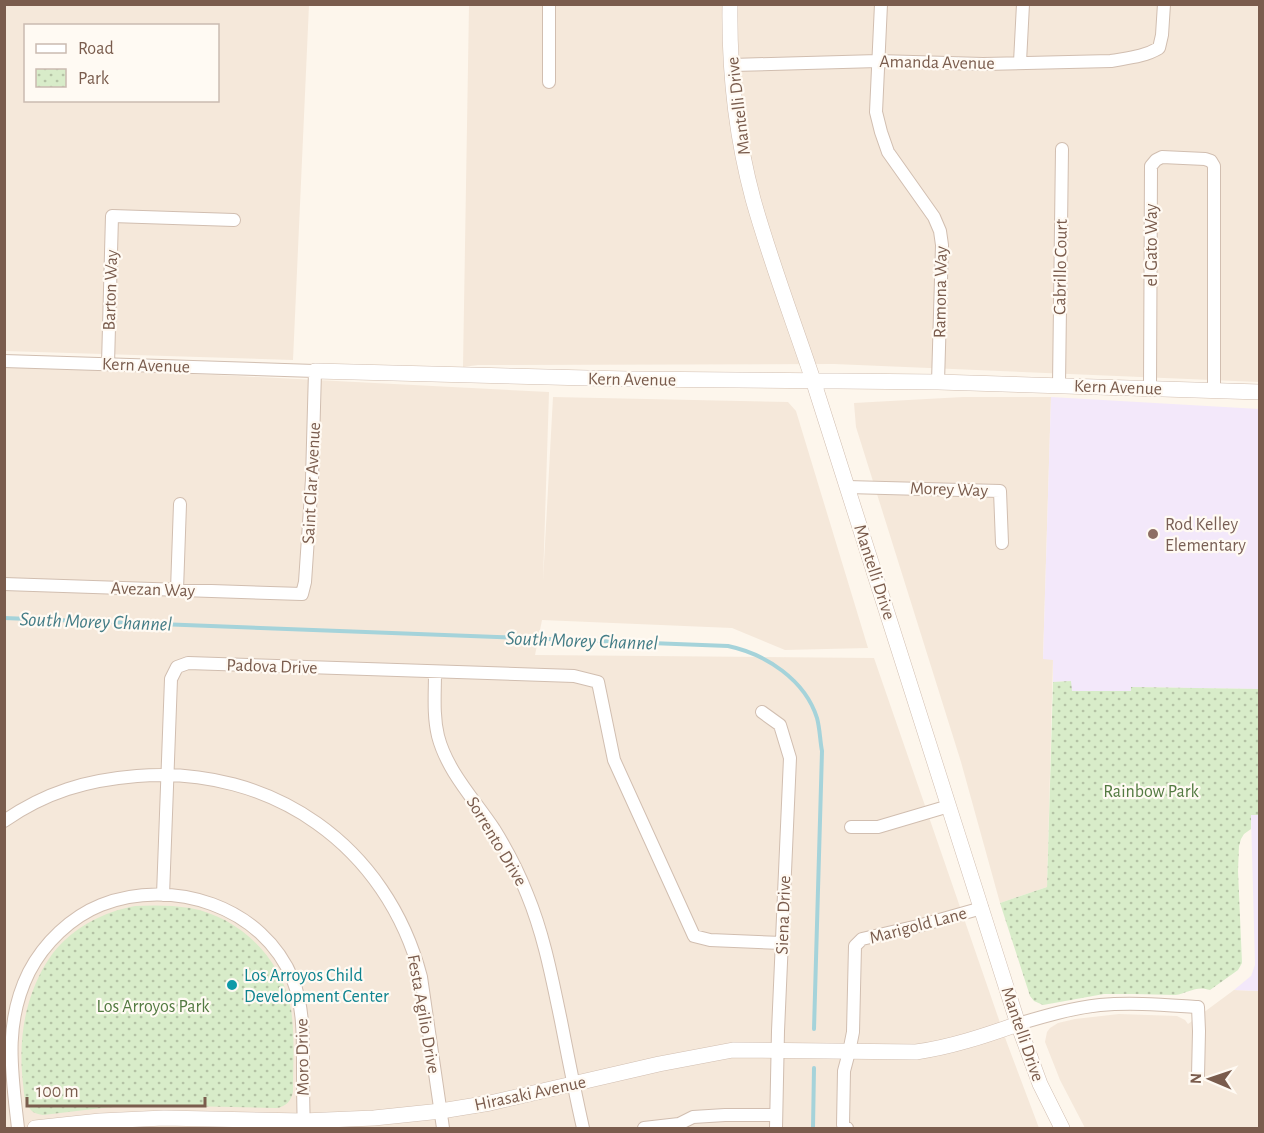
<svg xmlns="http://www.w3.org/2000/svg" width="1264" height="1133" font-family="'Alegreya Sans',sans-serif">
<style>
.residential{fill:#f5e8da;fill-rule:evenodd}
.education{fill:#f3e8fa}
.park{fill:url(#park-dots)}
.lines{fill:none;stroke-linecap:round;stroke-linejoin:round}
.stream{stroke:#a5d3da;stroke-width:4}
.minor-casing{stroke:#d1beb0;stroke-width:14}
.tertiary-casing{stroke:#d1beb0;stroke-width:16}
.minor{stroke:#fff;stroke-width:12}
.tertiary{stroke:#fff;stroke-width:15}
.education-dot{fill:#8d6e63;stroke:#fffaf3;stroke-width:2}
.culture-dot{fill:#0f9aa8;stroke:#fffaf3;stroke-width:2}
.labels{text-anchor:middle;stroke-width:4.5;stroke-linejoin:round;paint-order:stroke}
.street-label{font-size:18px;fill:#7a5c4d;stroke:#fffaf3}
.education-label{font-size:18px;fill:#785e54;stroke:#fffaf3;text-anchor:start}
.park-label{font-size:18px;fill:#537a41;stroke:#fffaf3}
.culture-label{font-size:18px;fill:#0d838f;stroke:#fffaf3;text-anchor:start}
.water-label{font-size:20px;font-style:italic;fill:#437c86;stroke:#fffaf3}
</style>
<defs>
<pattern id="park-dots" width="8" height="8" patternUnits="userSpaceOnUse" patternTransform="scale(1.5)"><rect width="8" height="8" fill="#d8ecc9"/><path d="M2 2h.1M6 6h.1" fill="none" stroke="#b4c2a5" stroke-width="1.8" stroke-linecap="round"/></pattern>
</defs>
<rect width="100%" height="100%" fill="#fdf6ec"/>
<path class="residential" d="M5,5H309L293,360L5,351ZM26,26H218V100H26Z
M469,5H1259V382L834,364L478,365L463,367Z
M4,366L238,376L549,392L543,581L553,397L788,402L796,411L868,648L785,650L732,628L542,620L535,655L874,658L1007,1043L1039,1128H5Z
M963,397H1051L1043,659H1053L1047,887L1000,903L961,762L856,427L854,403Z
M1234,990L1259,991V1128H1085L1060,1080L1045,1042L1047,1032L1050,1028L1058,1023L1075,1019L1119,1014L1177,1016L1185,1020L1188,1024Z"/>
<path class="education" d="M1051,397L1259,409V689L1132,687L1131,691H1071V681L1053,682V660L1043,659Z
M1251,815H1259V991L1234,990L1251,976L1255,965Z"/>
<path class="park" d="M1071,681L1072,691H1131V687L1259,689V815H1251V829L1244,834L1241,839L1239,846L1238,871L1242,963L1238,970L1210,990C1197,985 1188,993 1175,995L1134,994H1104L1043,1005L1034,1001L1030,996L1000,903L1047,887L1053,682Z
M135,906C153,905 172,905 190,908C240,917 282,959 291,1009C295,1035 293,1065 293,1092C291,1101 286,1107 276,1108L137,1105L102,1108L43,1115C36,1114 31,1112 28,1106C24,1100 24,1091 23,1084C20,1056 21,1029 29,1002C34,985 42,968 53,953C74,927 103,912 135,906Z"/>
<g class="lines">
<path class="stream" d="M4,618L728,646C766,654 805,680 817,718C820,729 820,741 822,751L814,1029
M813,1128L814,1068"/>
<defs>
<path id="minor" d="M549,4V82
M881,4L876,112L881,132L888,152L934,217L940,231L942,245L938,382
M1020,62L1023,4
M732,65L878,61L983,64L1111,61C1127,58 1144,57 1159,48L1162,35L1164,4
M4,361L315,371L312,479L305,582L302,594L4,584
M108,364L112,216L234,220
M1059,385L1062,149
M1150,388L1151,166L1156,160L1162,157L1205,159L1211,161L1214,166V391
M847,487L1000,491L1002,543
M177,590L180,504
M435,672C435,694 433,715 438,736C447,771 474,799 494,829C507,850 518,871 527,894C544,935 552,978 561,1021C568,1057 575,1093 583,1128
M762,712L780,725L790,758L778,1031L776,1128
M4,821C46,792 87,780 137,776C272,765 387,846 421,977L443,1128
M851,827H878L949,806
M163,895L171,679L177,667L188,663L574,676L598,682L614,760L694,936L710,940L782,943
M1018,1024C1045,1016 1072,1008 1100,1005C1132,1002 1166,1005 1198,1007L1199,1031L1198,1076
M18,1128C12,1074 3,1024 29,972C44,943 71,917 101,905C172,877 263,906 293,980C303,1006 303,1033 303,1060C303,1083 303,1106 304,1128
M644,1128L679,1124
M678,1128L679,1124L693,1117L725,1115H776
M847,1128L843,1125L844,1071L849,1052L853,1032L855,946L862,939L918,926L982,908"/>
<path id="tertiary" d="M730,4C729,69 736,136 753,199C770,260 793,320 813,380L1018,1024L1040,1084L1062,1128
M315,371L628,379L938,382L1260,392
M35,1128L100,1121L164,1118L303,1121L374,1118L441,1111L490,1103L659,1064L733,1050L916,1052C951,1047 984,1036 1018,1024"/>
</defs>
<use href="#minor" class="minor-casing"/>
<use href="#tertiary" class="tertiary-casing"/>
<use href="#minor" class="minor"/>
<use href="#tertiary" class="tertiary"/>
</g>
<circle class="education-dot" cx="1153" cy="534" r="6"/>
<circle class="culture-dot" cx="232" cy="985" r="6"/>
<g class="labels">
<g class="street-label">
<text transform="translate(937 62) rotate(1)" y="6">Amanda Avenue</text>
<text transform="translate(738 106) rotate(-97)" y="6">Mantelli Drive</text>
<text transform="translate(1151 245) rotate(-90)" y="6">el Gato Way</text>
<text transform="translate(1060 267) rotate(-89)" y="6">Cabrillo Court</text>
<text transform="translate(110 290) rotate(-88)" y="6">Barton Way</text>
<text transform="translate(940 292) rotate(-89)" y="6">Ramona Way</text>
<text transform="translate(146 365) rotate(2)" y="6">Kern Avenue</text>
<text transform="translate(632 379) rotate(1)" y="6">Kern Avenue</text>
<text transform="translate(1118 387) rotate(2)" y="6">Kern Avenue</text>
<text transform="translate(311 483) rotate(-87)" y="6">Saint Clar Avenue</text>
<text transform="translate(949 489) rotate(2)" y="6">Morey Way</text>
<text transform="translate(875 572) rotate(72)" y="6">Mantelli Drive</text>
<text transform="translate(153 589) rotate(2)" y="6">Avezan Way</text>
<text transform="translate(272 666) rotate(2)" y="6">Padova Drive</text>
<text transform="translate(497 841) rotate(59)" y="6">Sorrento Drive</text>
<text transform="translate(783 915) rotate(-88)" y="6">Siena Drive</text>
<text transform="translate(918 925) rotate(-15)" y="6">Marigold Lane</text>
<text transform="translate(424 1014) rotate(80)" y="6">Festa Agilio Drive</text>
<text transform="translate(1023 1034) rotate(71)" y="6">Mantelli Drive</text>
<text transform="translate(302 1057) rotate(-91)" y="6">Moro Drive</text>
<text transform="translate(530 1093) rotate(-12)" y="6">Hirasaki Avenue</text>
</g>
<g class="education-label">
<text x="1165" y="530">Rod Kelley<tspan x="1165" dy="21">Elementary</tspan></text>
</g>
<g class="park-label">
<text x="1151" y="797">Rainbow Park</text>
<text x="153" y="1012">Los Arroyos Park</text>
</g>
<g class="culture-label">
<text x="244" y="981">Los Arroyos Child<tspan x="244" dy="21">Development Center</tspan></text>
</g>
<g class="water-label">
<text transform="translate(96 621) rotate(2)" y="7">South Morey Channel</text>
<text transform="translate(582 640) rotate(2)" y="7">South Morey Channel</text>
</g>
</g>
<rect width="1264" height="1133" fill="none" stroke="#7a5c4d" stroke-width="12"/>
<rect x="24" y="24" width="195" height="78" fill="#fffaf3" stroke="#cabbb1" stroke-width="1.5"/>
<rect x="36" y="44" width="30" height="9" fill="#ffffff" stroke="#cabbb1" stroke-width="1.5"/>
<text x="78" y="54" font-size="18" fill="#7a5c4d">Road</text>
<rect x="36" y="69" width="30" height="18" fill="url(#park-dots)" stroke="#cabbb1" stroke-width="1.5"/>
<text x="78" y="84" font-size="18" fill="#7a5c4d">Park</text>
<g transform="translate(1210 1079) rotate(272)" stroke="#fffaf3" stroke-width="4.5" paint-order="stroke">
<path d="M0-4.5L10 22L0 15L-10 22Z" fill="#7a5c4d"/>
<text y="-9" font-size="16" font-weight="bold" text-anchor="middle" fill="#7a5c4d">N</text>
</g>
<path d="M27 1097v9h178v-9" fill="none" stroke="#7a5c4d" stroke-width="3"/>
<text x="36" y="1097" font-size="18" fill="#7a5c4d" stroke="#fffaf3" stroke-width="4.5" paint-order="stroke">100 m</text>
</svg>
